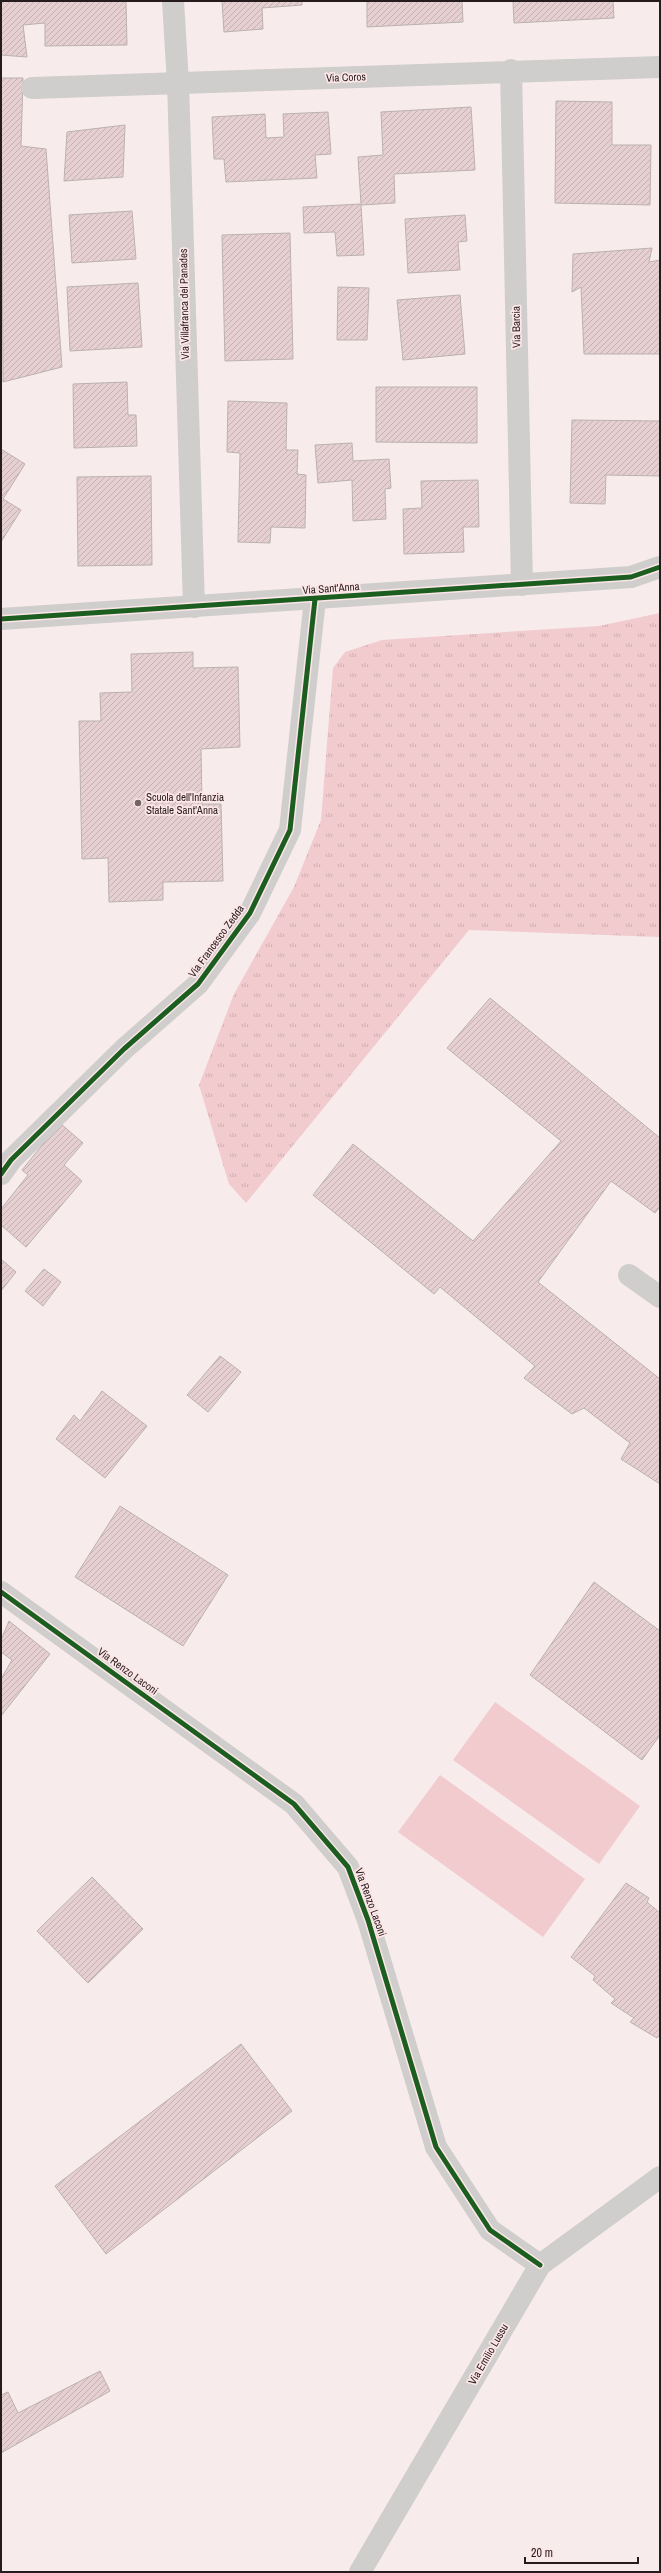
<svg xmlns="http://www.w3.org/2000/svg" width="661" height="2573" font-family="'Archivo Narrow',sans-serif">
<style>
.park{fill:url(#park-tufts)}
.garden{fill:#f2cbce}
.building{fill:url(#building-hatch);stroke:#bbb1b1}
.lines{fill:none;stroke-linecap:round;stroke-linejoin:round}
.street{stroke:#d0cdcd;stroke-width:22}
.secondary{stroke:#d0cdcd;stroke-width:22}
.cycleway-casing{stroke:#fde6e7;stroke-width:8}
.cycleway{stroke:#1b5e20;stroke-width:5}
.poi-dot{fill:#706465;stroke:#fde6e7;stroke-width:1.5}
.labels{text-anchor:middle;stroke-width:3.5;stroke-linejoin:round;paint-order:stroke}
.street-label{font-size:11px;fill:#261c1d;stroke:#fde6e7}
.poi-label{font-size:11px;fill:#261c1d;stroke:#fde6e7;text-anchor:start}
</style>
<defs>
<pattern id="park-tufts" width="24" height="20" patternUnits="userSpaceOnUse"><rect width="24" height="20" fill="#f2cbce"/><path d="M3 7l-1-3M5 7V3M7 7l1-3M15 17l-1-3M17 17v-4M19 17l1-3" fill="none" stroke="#cfaeb0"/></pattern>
<pattern id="building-hatch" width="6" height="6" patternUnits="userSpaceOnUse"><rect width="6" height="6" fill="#e6cfd1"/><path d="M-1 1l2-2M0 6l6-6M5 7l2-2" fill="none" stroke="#c5b1b3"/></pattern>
</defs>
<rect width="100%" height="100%" fill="#f8ebec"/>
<path class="park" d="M660,613V937L469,930L246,1203L229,1184L199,1085L234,994L294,887L321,820L333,668L345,652L382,640L599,626Z"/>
<path class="garden" d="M495,1702L640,1806L599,1864L453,1760Z
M440,1775L585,1879L543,1937L398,1832Z"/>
<path class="building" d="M1,1H126L127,45L45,46V23L23,25L27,57L1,55Z
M222,1H302V5L262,8L263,29L224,32Z
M367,1H462L463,22L367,27Z
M513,1H613L614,18L514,23Z
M1,78H23L21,146L46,149L62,367L3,382Z
M556,101L612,102V145H651L650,205L555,203Z
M471,107L475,170L394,174L395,203L361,205L364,255L337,256L335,232L304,233L303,207L361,204L358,157L383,155L381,112Z
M328,112L331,154L315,155L317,178L226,182L224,159H214L212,117L265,114L266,138L284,137L283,114Z
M125,125L123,177L64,181L67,132Z
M132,211L136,259L72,263L69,215Z
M465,215L467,241L458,242L460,270L408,273L405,219Z
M290,233L293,359L225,361L222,235Z
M652,248L649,262L660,260V354H584L581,287L572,292L573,254Z
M138,283L142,347L70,351L67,287Z
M338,287L369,288L367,340H337Z
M460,295L465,354L403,360L397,300Z
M127,382L128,415H136L137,446L74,448L73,384Z
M376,387H477V443L376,442Z
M228,401L287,403L286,450H298L297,474L306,475L305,528L271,527L270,543L238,542L240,453L227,452Z
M572,420L660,421V476L606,475L605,504L570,503Z
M352,443L353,461L389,459L391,488L385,489L386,519L353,521L352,480L318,483L315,445Z
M1,449L25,464L3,499L21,510L1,542Z
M151,476L152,565L78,566L77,477Z
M478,480L479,527H463L464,552L404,554L403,509L422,508L421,481Z
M193,652V668L238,667L240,747L201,749L202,804H221L223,881L163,882V900L109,902L108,858L82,859L79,721H101L100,693L132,692L131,654Z
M490,998L660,1138V1207L655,1213L611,1181L538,1282L660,1379V1484L621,1459L630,1443L584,1408L572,1414L524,1378L535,1366L440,1287L434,1294L313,1195L353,1144L473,1241L561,1141L447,1048Z
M60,1123L83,1143L64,1165L82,1181L26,1247L1,1225V1209L28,1175L22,1170Z
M1,1259L16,1272L1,1291Z
M44,1269L61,1282L43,1306L25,1291Z
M220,1356L241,1372L208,1412L187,1395Z
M102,1391L147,1426L105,1478L56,1439L74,1415L80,1421Z
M120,1506L228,1575L183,1646L75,1577Z
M594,1582L660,1631V1735L642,1760L530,1675Z
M9,1621L50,1654L1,1716V1679L12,1660L1,1652V1640Z
M92,1877L143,1929L88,1983L37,1931Z
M626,1883L649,1898L647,1902L660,1913V2034L657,2038L630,2022L634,2018L611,2003L615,1999L593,1980L595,1976L571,1957Z
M241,2044L292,2111L106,2254L55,2186Z
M100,2371L110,2391L1,2453V2395L8,2392L18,2413Z"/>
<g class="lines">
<path class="street" d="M173,1L178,83L194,607
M511,70L522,585
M32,88L660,67
M1,1174L11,1160L124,1049L198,984L250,913L290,830L315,599
M629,1275L660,1297
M1,1592L294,1804L348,1867L368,1920L436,2147L490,2230L540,2265
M360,2572L540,2265L660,2177"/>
<path class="secondary" d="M1,619L631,577L660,567"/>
<defs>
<path id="cycleway" d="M1,619L631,577L660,567
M1,1174L11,1160L124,1049L198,984L250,913L290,830L315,599
M1,1592L294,1804L348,1867L368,1920L436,2147L490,2230L540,2265"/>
</defs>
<use href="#cycleway" class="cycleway-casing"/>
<use href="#cycleway" class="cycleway"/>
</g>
<circle class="poi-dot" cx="138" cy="803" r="4"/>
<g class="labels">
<g class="street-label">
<text transform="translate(346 77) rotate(-2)" y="4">Via Coros</text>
<text transform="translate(184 304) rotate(-91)" y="4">Via Villafranca del Panades</text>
<text transform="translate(516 327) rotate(-91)" y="4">Via Barcia</text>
<text transform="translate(331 588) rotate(-4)" y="4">Via Sant'Anna</text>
<text transform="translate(216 941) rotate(-54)" y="4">Via Francesco Zedda</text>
<text transform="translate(128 1671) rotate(36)" y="4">Via Renzo Laconi</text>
<text transform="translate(371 1902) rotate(70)" y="4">Via Renzo Laconi</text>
<text transform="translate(488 2354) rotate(-60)" y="4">Via Emilio Lussu</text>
</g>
<g class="poi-label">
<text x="146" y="801">Scuola dell'Infanzia<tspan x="146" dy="13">Statale Sant'Anna</tspan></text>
</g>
</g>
<rect width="661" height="2573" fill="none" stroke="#261c1d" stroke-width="4"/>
<path d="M525 2557v6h113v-6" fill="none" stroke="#261c1d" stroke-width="2"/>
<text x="531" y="2557" font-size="12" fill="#261c1d" stroke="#fde6e7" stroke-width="3" paint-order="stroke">20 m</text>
</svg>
